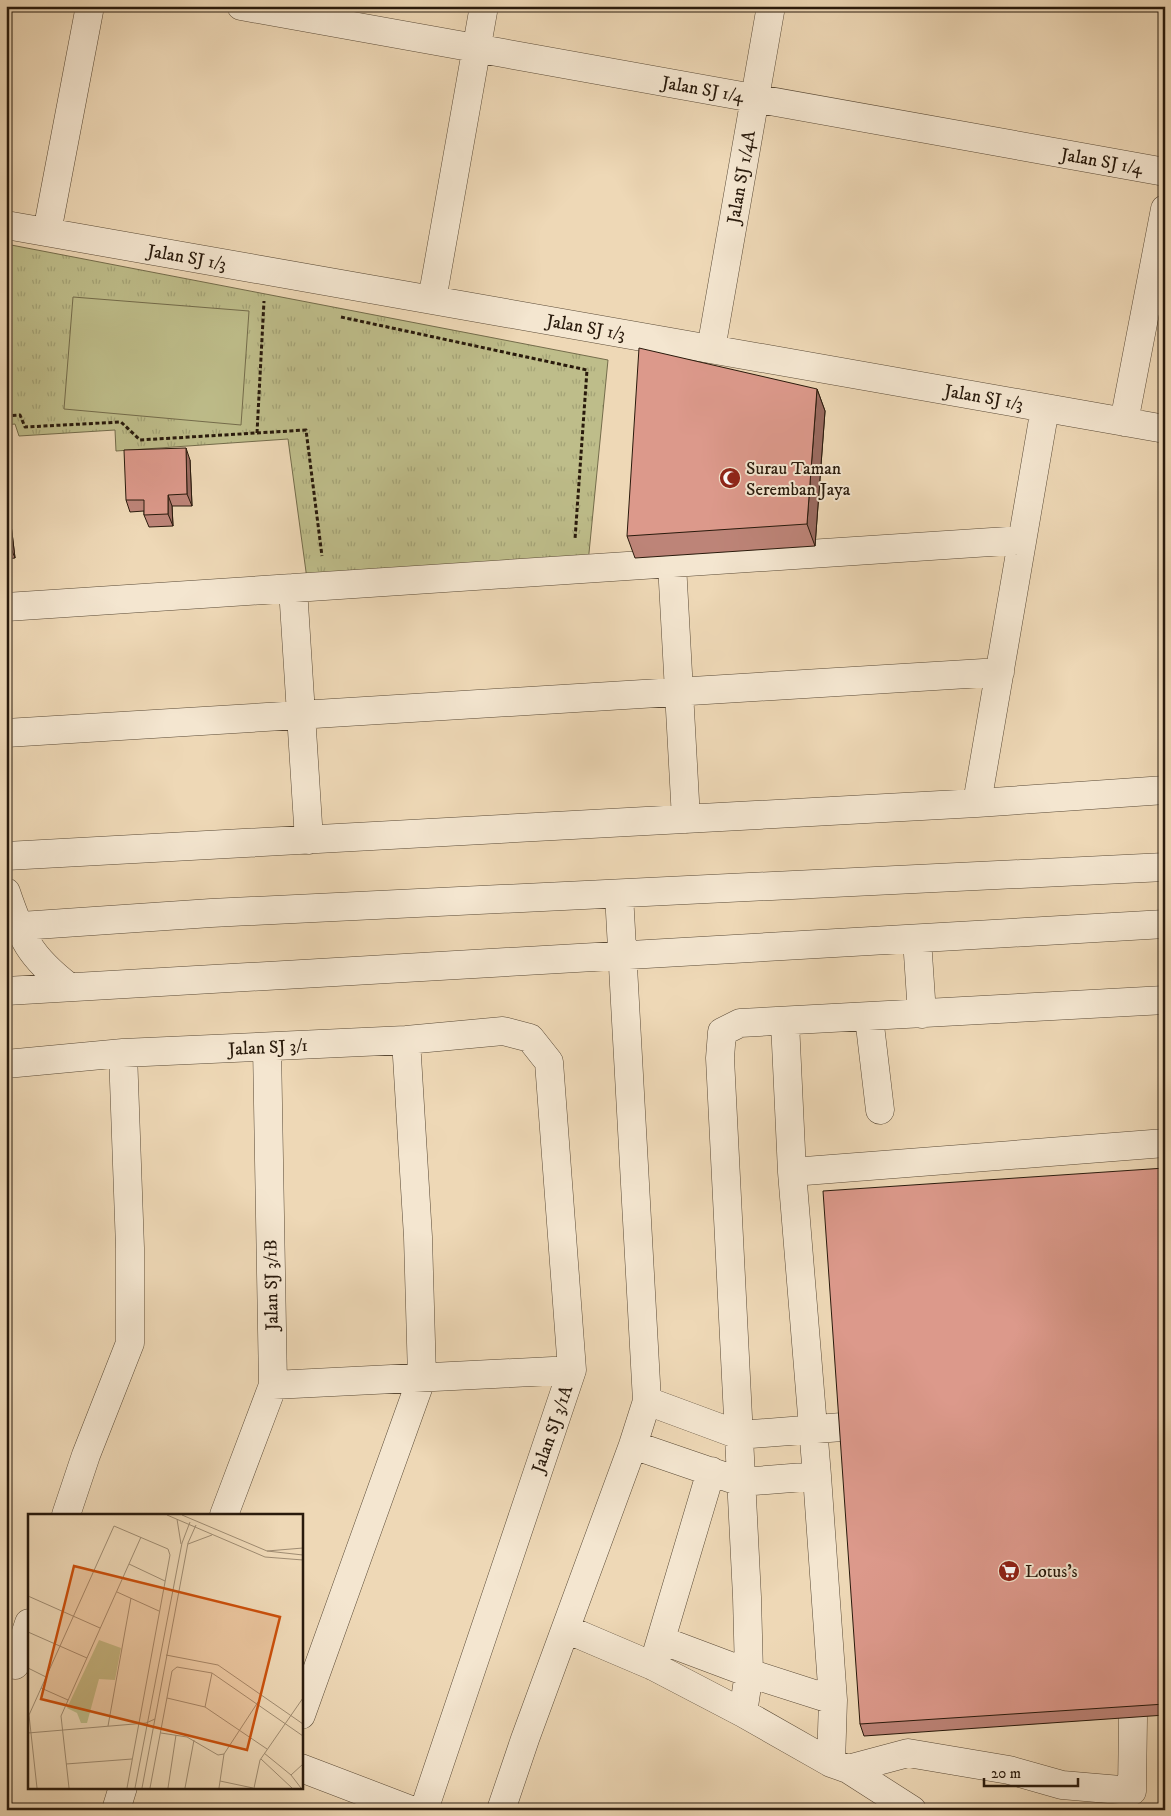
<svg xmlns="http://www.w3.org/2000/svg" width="1171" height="1816" font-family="'IM FELL DW Pica',serif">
<defs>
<pattern id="park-tufts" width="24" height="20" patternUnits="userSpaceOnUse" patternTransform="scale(1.25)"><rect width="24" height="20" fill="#bebd8a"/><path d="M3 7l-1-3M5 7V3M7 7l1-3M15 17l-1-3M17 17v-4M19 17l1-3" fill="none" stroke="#a3a276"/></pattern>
</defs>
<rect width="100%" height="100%" fill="#eed8b6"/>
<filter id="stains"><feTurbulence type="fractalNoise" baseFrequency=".004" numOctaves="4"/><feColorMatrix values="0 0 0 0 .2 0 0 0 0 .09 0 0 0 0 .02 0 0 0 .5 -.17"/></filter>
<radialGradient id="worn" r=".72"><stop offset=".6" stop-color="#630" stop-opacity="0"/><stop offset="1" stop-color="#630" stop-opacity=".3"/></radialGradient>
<path fill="url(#park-tufts)" stroke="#746c4b" d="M6,244L608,360L588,563L307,579L288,439L116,451L115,430L19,436L15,424L6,425Z"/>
<path fill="#bebd8a" stroke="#746c4b" d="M73,297L249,311L241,425L64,409Z"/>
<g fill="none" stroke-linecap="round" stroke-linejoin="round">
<g stroke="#5a4a36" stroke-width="29">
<path id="minor" d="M241,6L1165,172
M6,225L1165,429
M47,232L90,6
M432,300L484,6
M711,349L771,6
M1124,422L1165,209
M672,564L686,819
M293,588L309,840
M6,607L1022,540
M6,733L1000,672
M977,803L1045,408
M6,856L977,803L1165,790
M6,892C22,939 29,956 69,987
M6,927L211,913L1165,867
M917,939L922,1014
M6,991L1165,924
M869,1017L880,1110
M6,1064L123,1053L406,1040L503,1031L530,1038L549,1062L572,1370L424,1810
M792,1172L1165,1143
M273,1385L572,1370
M647,1401L739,1435L842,1427
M633,1445L741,1482L817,1476L792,1172L785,1022
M817,1476L833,1700L831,1763
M66,1515L86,1455L130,1343V1248L123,1053
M224,1515L273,1385L267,1047
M566,1629L653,1666L743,1713L831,1763L848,1769L912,1810
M661,1640L749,1673L833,1700
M15,1665L29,1623
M653,1666L711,1471
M743,1713L749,1673L747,1597L720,1058L722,1032L740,1023L1165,1000
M301,1715L422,1377L418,1237L406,1040
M301,1768L411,1810
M848,1769L908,1753L1009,1770L1062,1785L1132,1791L1133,1718
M116,1810L123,1787
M501,1810L525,1739L633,1445L647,1401L619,894"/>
</g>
<path stroke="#291a0c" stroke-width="3" stroke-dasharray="4 2.5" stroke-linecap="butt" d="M341,317L587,370L575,539
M6,416L20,415L25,427L121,422L140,440L306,430L322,556
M257,433L264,301"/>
<use href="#minor" stroke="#f4e6d0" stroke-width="28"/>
</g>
<path fill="#bd8478" stroke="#291a0c" d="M817,389L825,411L815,546L635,558L627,536Z
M190,460L192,506H172L173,526L149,527L144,515V511L130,512L126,500Z
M6,482L15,558L6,559Z
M1165,1168V1715L864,1736L860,1724Z"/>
<path fill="#9a6b61" stroke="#291a0c" d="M817,389L825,411L815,546L807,524Z
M186,448L190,460L192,506L187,494Z
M6,482L15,558L8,541L6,521Z
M168,495L172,506L173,526L168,514Z"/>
<path fill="#dc998b" stroke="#291a0c" d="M639,348L817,389L807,524L627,536Z
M186,448L187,494L168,495V514L144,515V500H126L124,450Z
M6,521L8,541H6Z
M1165,1168V1704L860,1724L823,1191Z"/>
<defs>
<g id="mosque-disc" transform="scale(1.125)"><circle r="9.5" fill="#8f2418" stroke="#f4e6d0"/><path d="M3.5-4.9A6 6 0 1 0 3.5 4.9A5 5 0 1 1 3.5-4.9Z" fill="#fff"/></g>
<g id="supermarket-disc" transform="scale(1.125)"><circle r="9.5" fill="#8f2418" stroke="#f4e6d0"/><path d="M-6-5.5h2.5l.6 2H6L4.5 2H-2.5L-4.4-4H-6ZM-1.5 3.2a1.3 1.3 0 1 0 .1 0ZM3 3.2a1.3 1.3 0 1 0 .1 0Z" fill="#fff"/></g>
</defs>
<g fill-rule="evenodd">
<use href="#mosque-disc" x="730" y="478"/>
<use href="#supermarket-disc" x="1009" y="1571"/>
</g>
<g text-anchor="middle" stroke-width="4" stroke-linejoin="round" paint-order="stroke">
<g font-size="18" fill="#291a0c" stroke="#f4e6d0">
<text transform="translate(703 89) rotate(10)" y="6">Jalan SJ 1/4</text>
<text transform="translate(1102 161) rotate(10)" y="6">Jalan SJ 1/4</text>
<text transform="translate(741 177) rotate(-80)" y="6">Jalan SJ 1/4A</text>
<text transform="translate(187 257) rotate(10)" y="6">Jalan SJ 1/3</text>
<text transform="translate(586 327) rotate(10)" y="6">Jalan SJ 1/3</text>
<text transform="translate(984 397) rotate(10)" y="6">Jalan SJ 1/3</text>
<text transform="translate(268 1047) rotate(-3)" y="6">Jalan SJ 3/1</text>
<text transform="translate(271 1285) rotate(-91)" y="6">Jalan SJ 3/1B</text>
<text transform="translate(552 1429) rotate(-71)" y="6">Jalan SJ 3/1A</text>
</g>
<g font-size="18" fill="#291a0c" stroke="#f4e6d0" text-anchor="start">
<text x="746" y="474">Surau Taman<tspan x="746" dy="21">Seremban Jaya</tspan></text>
<text x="1025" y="1577">Lotus's</text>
</g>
</g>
<g transform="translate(28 1514)">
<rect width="275" height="275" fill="#eed8b6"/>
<path d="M71,126L93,134L87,166L71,165L59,209H53L49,199L39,194Z" fill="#bebd8a"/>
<path d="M55,165L68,170L61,189L48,185Z" fill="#bebd8a"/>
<path fill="none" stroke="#9f8c72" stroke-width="1" d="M139,1L237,43L275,46M154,1L239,37L275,41M149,5L153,30M160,30L184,21M239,37L275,34M101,50L137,67M89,78L131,97M0,82L72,114M0,118L59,144M138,141L190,151L275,210M0,154L18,163M13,174L40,186M139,184L177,193L239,235M177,193L184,159M80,212L103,84M0,219L118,209L127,205M133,219L159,223L190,241L196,240M236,239L263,261L273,274M233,245L264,274M38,250L104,245M263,261L275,250M192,267L225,274M9,274L1,201L86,12L140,35L142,41L99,274M41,274L33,202L113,23M107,274L154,29L162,8M114,274L160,29L168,11M122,274L144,157L149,153L184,159L275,222M140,274L148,221M157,274L166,226M191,274L196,240L230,188M226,274L232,246L275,184"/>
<path fill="#cb500c" fill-opacity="0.15" stroke="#cb500c" stroke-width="2.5" d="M46,52L252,103L219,236L13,185Z"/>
<rect width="275" height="275" fill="none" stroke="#291a0c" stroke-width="2.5"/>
</g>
<rect width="1171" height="1816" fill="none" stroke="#eed8b6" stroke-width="25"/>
<rect x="8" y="8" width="1156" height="1801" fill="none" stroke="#291a0c" stroke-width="2.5"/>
<rect x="12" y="12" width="1146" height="1791" fill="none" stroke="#291a0c"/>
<path d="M984 1778v8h94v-8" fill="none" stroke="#291a0c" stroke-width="2.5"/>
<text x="991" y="1778" font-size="15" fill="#291a0c" stroke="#f4e6d0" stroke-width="4" paint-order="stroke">20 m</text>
<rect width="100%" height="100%" filter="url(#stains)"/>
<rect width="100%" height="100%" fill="url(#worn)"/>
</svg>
